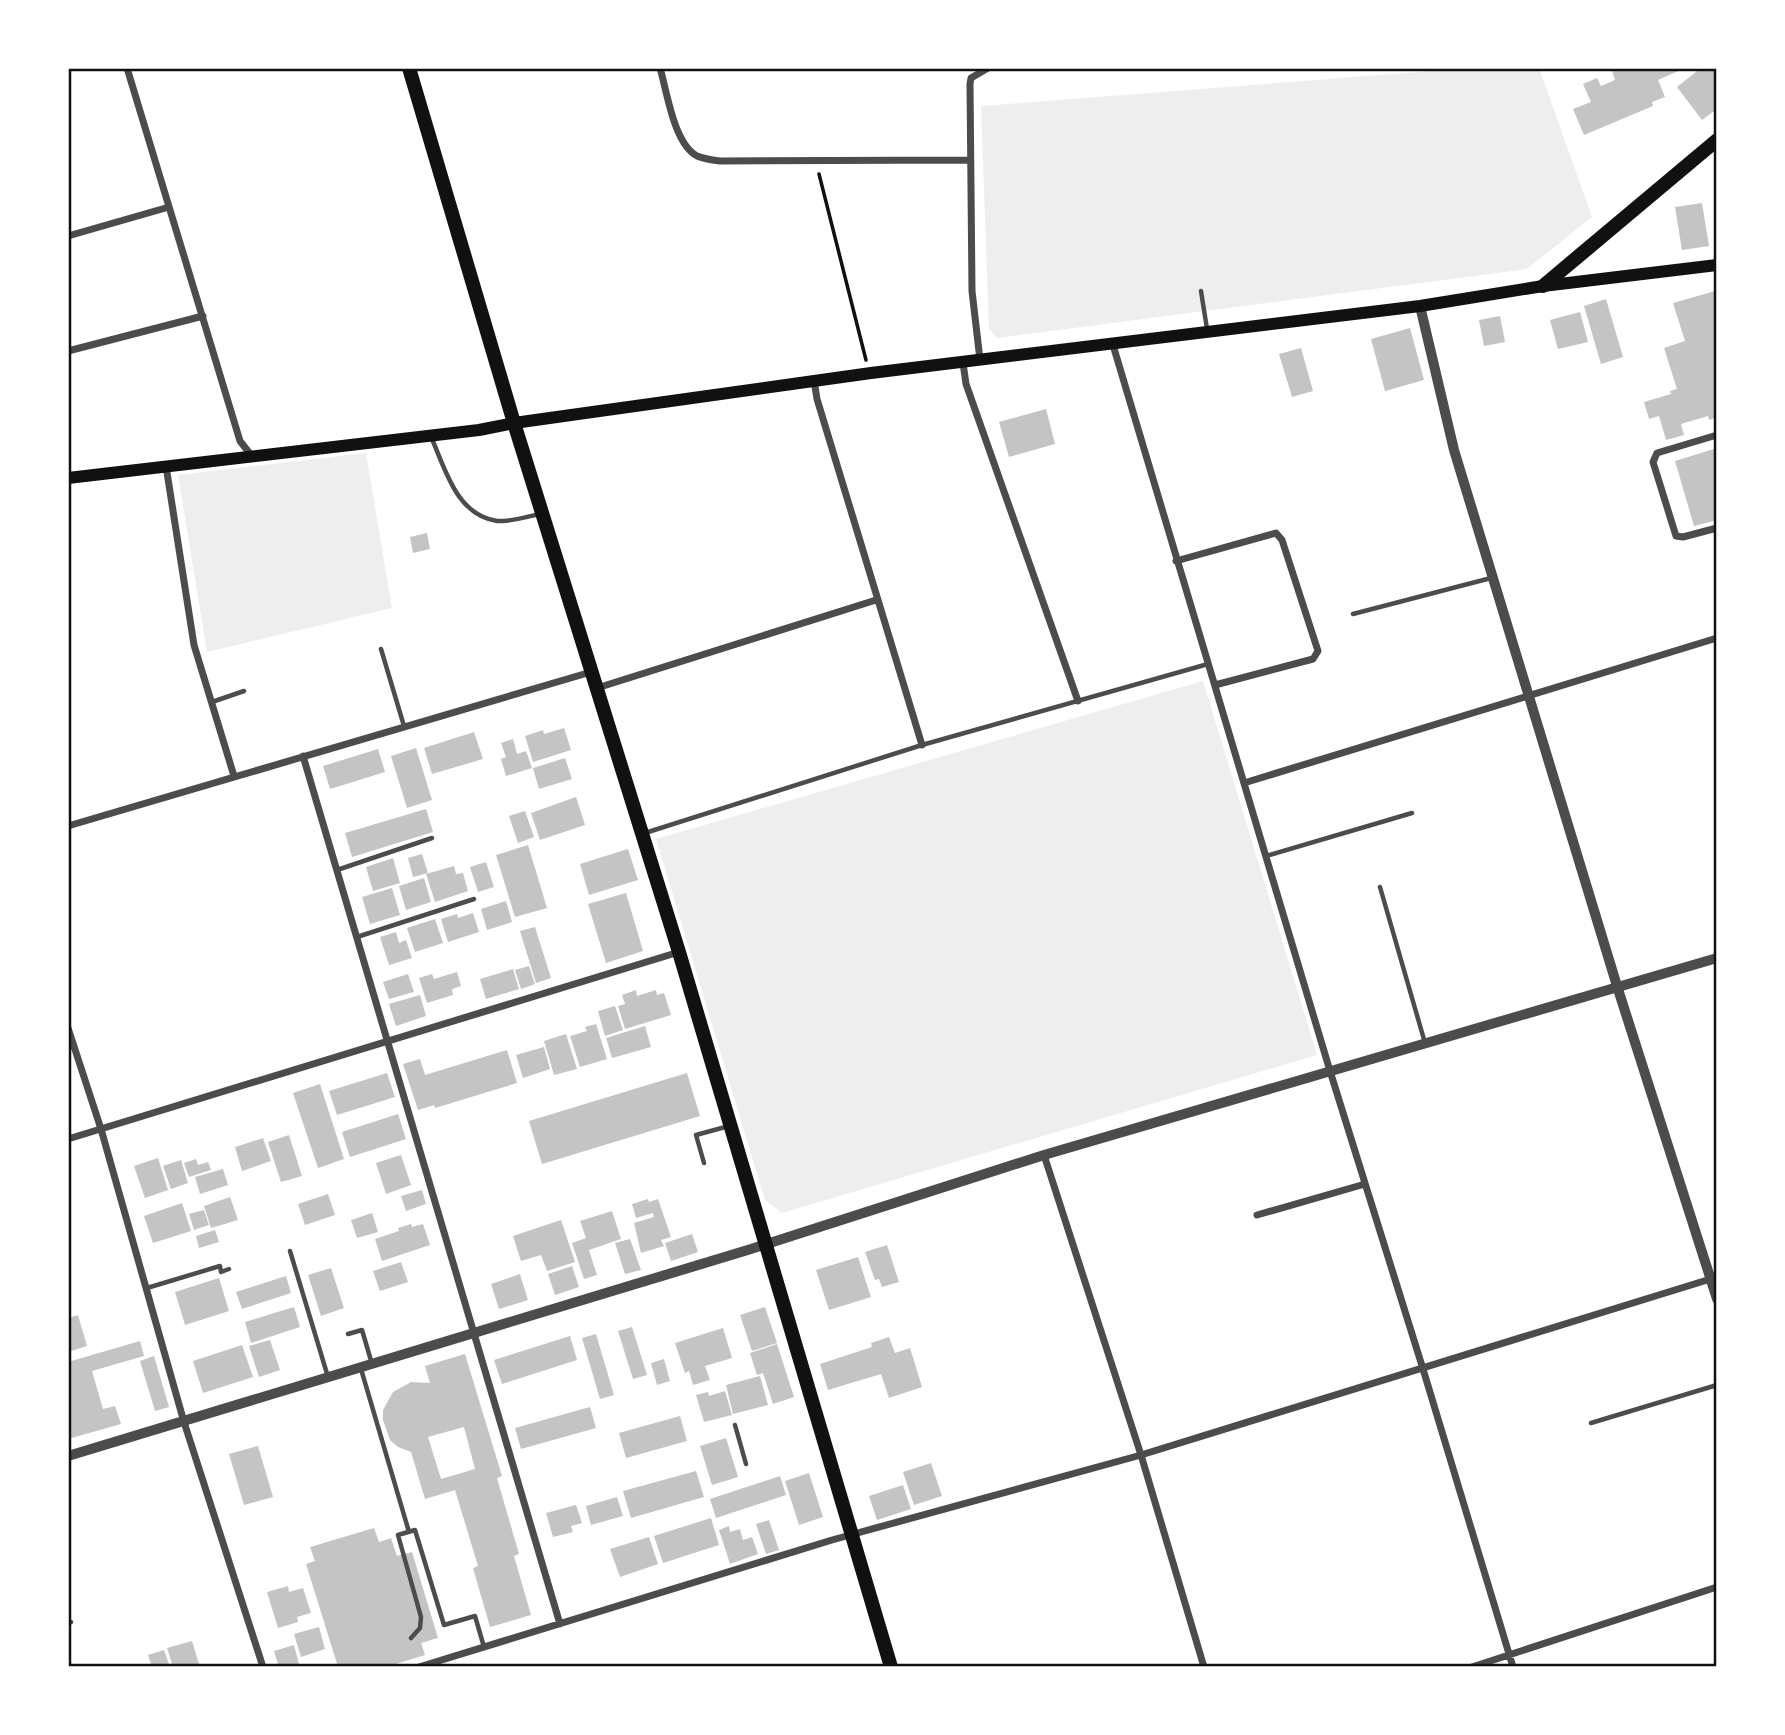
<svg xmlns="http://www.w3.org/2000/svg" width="1785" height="1735" font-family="Helvetica,sans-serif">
<rect width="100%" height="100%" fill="#fff"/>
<path fill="#eee" d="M1471,68H1539L1592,217L1527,269L997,338L989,329L981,106Z
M366,453L392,608L207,652L178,475Z
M1203,681L1317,1055L782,1213L765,1200L656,839Z"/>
<path fill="#c4c4c4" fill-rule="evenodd" d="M1611,68H1685L1658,80L1665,97L1652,102L1653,106L1584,135L1573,109L1591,102L1583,84L1597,78L1601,86L1615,80Z
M1701,68H1717V109L1702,120L1677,87Z
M1702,203L1709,246L1682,250L1675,207Z
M1715,291L1717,298V417L1709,420L1708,416L1681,424L1684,435L1666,440L1659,416L1649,419L1644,402L1671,394L1670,391L1677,389L1664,348L1685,341L1673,303Z
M1606,299L1623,357L1601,364L1584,306Z
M1580,312L1588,342L1558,349L1550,320Z
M1500,316L1505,342L1484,346L1479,320Z
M1410,328L1424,380L1385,391L1371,339Z
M1301,348L1313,391L1292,397L1279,354Z
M1046,409L1055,444L1009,457L999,422Z
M1717,448V520L1694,526L1675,461Z
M427,533L430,549L413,553L410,537Z
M564,728L571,750L533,762L525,736L543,730L544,734Z
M474,732L483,759L432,774L424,748Z
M513,739L517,754L526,751L532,768L506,776L501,759L506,757L501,743Z
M416,748L432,800L407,808L391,756Z
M378,749L385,772L330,789L323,766Z
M565,758L572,779L539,789L533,768Z
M576,797L585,825L540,840L531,813Z
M426,809L433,832L352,857L345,833Z
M525,811L534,837L518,843L509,816Z
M528,845L547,908L515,917L496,855Z
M628,849L638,880L589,895L580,864Z
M422,854L428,873L413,877L408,858Z
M393,858L400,883L373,891L366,867Z
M486,862L494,887L478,892L470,867Z
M454,866L456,874L463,873L468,891L435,902L426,874Z
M424,878L431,902L406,910L399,886Z
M392,888L400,915L370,924L362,897Z
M626,893L643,951L606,963L588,904Z
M506,901L512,922L487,930L481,909Z
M473,913L479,932L448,942L441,919L457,914L458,918Z
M435,919L443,943L415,952L407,928Z
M535,927L551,978L536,983L520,931Z
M396,932L399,943L406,940L412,958L389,965L380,937Z
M529,966L535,984L521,989L515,970Z
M513,969L519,989L486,999L480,979Z
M457,972L461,986L452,989L453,995L427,1003L419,978L432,974L434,979Z
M408,974L414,992L389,999L383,982Z
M636,990L637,996L656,990L657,995L664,993L671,1015L625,1029L618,1006L625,1004L622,995Z
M420,995L426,1016L396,1026L389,1004Z
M615,1006L623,1030L605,1036L598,1011Z
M596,1024L607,1059L580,1067L570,1036L587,1031L585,1027Z
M645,1026L651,1047L612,1058L606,1038Z
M566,1034L577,1069L554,1075L544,1041Z
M544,1047L550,1069L523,1078L516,1055Z
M507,1050L517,1083L435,1108L434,1105L418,1110L403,1064L420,1059L425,1075Z
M387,1073L395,1097L337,1115L329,1091Z
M687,1073L700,1116L542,1164L529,1121Z
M320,1084L344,1159L318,1168L293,1093Z
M398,1114L406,1139L350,1157L342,1132Z
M289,1135L302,1176L281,1182L268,1142Z
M263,1138L271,1161L242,1171L235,1147Z
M401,1155L411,1185L386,1194L376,1163Z
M158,1158L168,1190L145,1198L134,1166Z
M196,1159L198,1165L208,1162L211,1170L189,1177L184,1163Z
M181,1160L188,1183L171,1189L163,1166Z
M223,1169L228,1185L200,1194L195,1177Z
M422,1190L426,1204L406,1211L401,1196Z
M328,1194L335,1215L305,1225L298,1204Z
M230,1197L238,1220L211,1228L204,1206Z
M648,1199L649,1202L658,1199L671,1237L661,1240L664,1246L641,1253L634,1223L654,1217L653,1213L636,1218L632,1204Z
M182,1203L191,1231L153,1243L144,1216Z
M204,1210L209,1225L194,1230L189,1214Z
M612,1211L621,1239L589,1250L597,1275L584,1279L572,1243L586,1238L580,1221Z
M372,1213L378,1232L357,1238L351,1220Z
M561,1220L575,1262L547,1271L541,1255L521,1261L513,1236Z
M411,1224L412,1227L423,1224L430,1245L382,1261L375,1239L399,1231L398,1228Z
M215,1230L219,1242L199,1248L196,1236Z
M692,1234L698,1252L671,1261L665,1243Z
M630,1239L641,1270L625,1274L615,1243Z
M887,1245L899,1282L882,1287L879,1279L875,1280L865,1252Z
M858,1257L871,1297L829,1310L816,1270Z
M401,1262L408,1282L380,1291L373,1271Z
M572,1266L579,1287L555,1295L548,1274Z
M331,1268L344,1308L321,1316L308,1275Z
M520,1274L528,1300L499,1309L491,1284Z
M286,1276L291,1293L242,1309L236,1292Z
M219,1278L229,1311L185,1325L175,1292Z
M294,1307L300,1327L251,1343L245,1322Z
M765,1307L777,1343L752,1351L740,1315Z
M78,1315L87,1346L68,1352V1318Z
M632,1327L647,1375L633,1379L618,1331Z
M723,1328L732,1358L705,1366L710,1380L693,1385L689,1371L685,1373L675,1343Z
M596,1334L614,1395L600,1399L582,1338Z
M570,1336L577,1360L502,1384L494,1360Z
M889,1337L895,1353L910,1348L922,1387L889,1398L881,1374L828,1390L820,1364L872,1347L871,1343Z
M270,1340L280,1370L259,1377L249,1346Z
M140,1341L144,1356L92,1371L103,1409L115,1406L121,1424L68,1439V1362Z
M777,1344L794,1397L773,1404L763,1373L757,1375L750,1353Z
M242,1345L253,1377L203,1393L193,1361Z
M465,1354L502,1476L497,1478L519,1554L514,1556L531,1615L490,1627L473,1568L478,1566L455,1490L425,1499L411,1452L398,1447L390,1440L383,1420V1410L393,1392L411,1382L430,1383L425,1366ZM464,1427L475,1469L441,1479L428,1437Z
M154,1356L169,1407L155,1411L140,1361Z
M664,1359L670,1381L657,1385L651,1363Z
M760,1376L768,1405L733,1414L726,1385Z
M725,1391L732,1415L704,1422L696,1395L708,1392L709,1396Z
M590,1407L596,1428L521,1449L515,1428Z
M680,1416L687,1441L626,1458L619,1433Z
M726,1438L738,1477L712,1485L700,1446Z
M258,1446L273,1497L244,1505L229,1454Z
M931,1463L942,1496L914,1505L903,1472Z
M696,1471L704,1497L631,1518L623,1491Z
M809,1473L823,1517L799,1525L785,1481Z
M780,1476L786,1495L716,1518L710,1499Z
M903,1485L911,1509L877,1520L869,1496Z
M617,1497L623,1516L591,1525L586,1506Z
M576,1505L582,1523L571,1526L573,1532L553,1537L546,1513Z
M711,1518L719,1545L663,1563L654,1536Z
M769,1520L779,1550L766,1554L756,1524Z
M729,1526L730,1532L740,1529L743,1540L752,1537L758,1554L730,1564L719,1530Z
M374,1528L379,1542L391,1538L397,1556L412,1552L438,1638L421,1643L425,1655L386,1667H338L306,1564L315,1561L310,1547Z
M649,1537L658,1564L620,1577L610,1549Z
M288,1586L289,1592L303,1588L311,1613L297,1617L298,1622L278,1628L267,1592Z
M319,1627L325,1649L301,1657L294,1634Z
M192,1641L199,1664L173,1667L167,1648Z
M294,1645L299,1664L279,1667L274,1651Z
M164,1650L170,1667H152L148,1655Z"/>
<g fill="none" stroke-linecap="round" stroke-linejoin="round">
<path stroke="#111" stroke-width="3.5" d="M819,174L866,360"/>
<path stroke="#4c4c4c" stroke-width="4.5" d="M1201,291L1207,329
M432,439C446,471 457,515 497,521C511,522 528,516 541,514
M1353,614L1491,578
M381,649L404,726
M212,702L244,691
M645,833L922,745L1208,664
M1266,856L1412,813
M337,870L432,838
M1380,887L1425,1043
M357,937L474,899
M704,1163L696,1135L729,1126
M290,1251L328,1377
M147,1288L220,1266L221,1272L229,1269
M348,1334L362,1330L372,1364
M361,1369L409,1532
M1591,1423L1717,1385
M735,1425L746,1464
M68,1623L71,1622
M411,1638L420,1628L421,1617L398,1535L415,1530L444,1625L475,1616L484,1647"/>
<path stroke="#4c4c4c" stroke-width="7" d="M127,68L240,441L251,455
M660,68C667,92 674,144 697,156C704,159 712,160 720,161L969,160
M68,236L169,207
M1113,345L1330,1071L1423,1369L1513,1667
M68,351L203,316
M980,360L972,291L970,84L971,78L988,68
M963,363L966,384L1078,701
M814,380L817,399L922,745
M1717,435L1657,453L1653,462L1676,536L1683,537L1717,528
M166,466L194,645L234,776
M1176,561L1276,533L1282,540L1318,651L1313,659L1215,685
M597,688L876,600
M303,756L560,1624
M1244,783L1717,638
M68,826L591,672
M68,1028L101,1129L184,1422L263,1667
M68,1139L679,952
M1044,1155L1141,1455L1204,1667
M1257,1215L1365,1184
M419,1667L832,1540L1141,1455L1717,1277
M1472,1667L1717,1587"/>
<path stroke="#4c4c4c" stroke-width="10" d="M1420,306L1454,450L1617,986L1717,1299
M68,1456L751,1249L1044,1155L1717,958"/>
<path stroke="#111" stroke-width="12" d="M68,478L479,430L514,423L871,373L1420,306L1543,286L1717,265"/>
<path stroke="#111" stroke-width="14" d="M409,68L514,423L679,952L891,1667
M1543,286L1717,140"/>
</g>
<rect width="1785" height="1735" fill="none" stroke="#ffffff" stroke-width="140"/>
<rect x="70" y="70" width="1645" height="1595" fill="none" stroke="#111" stroke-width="2.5"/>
</svg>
